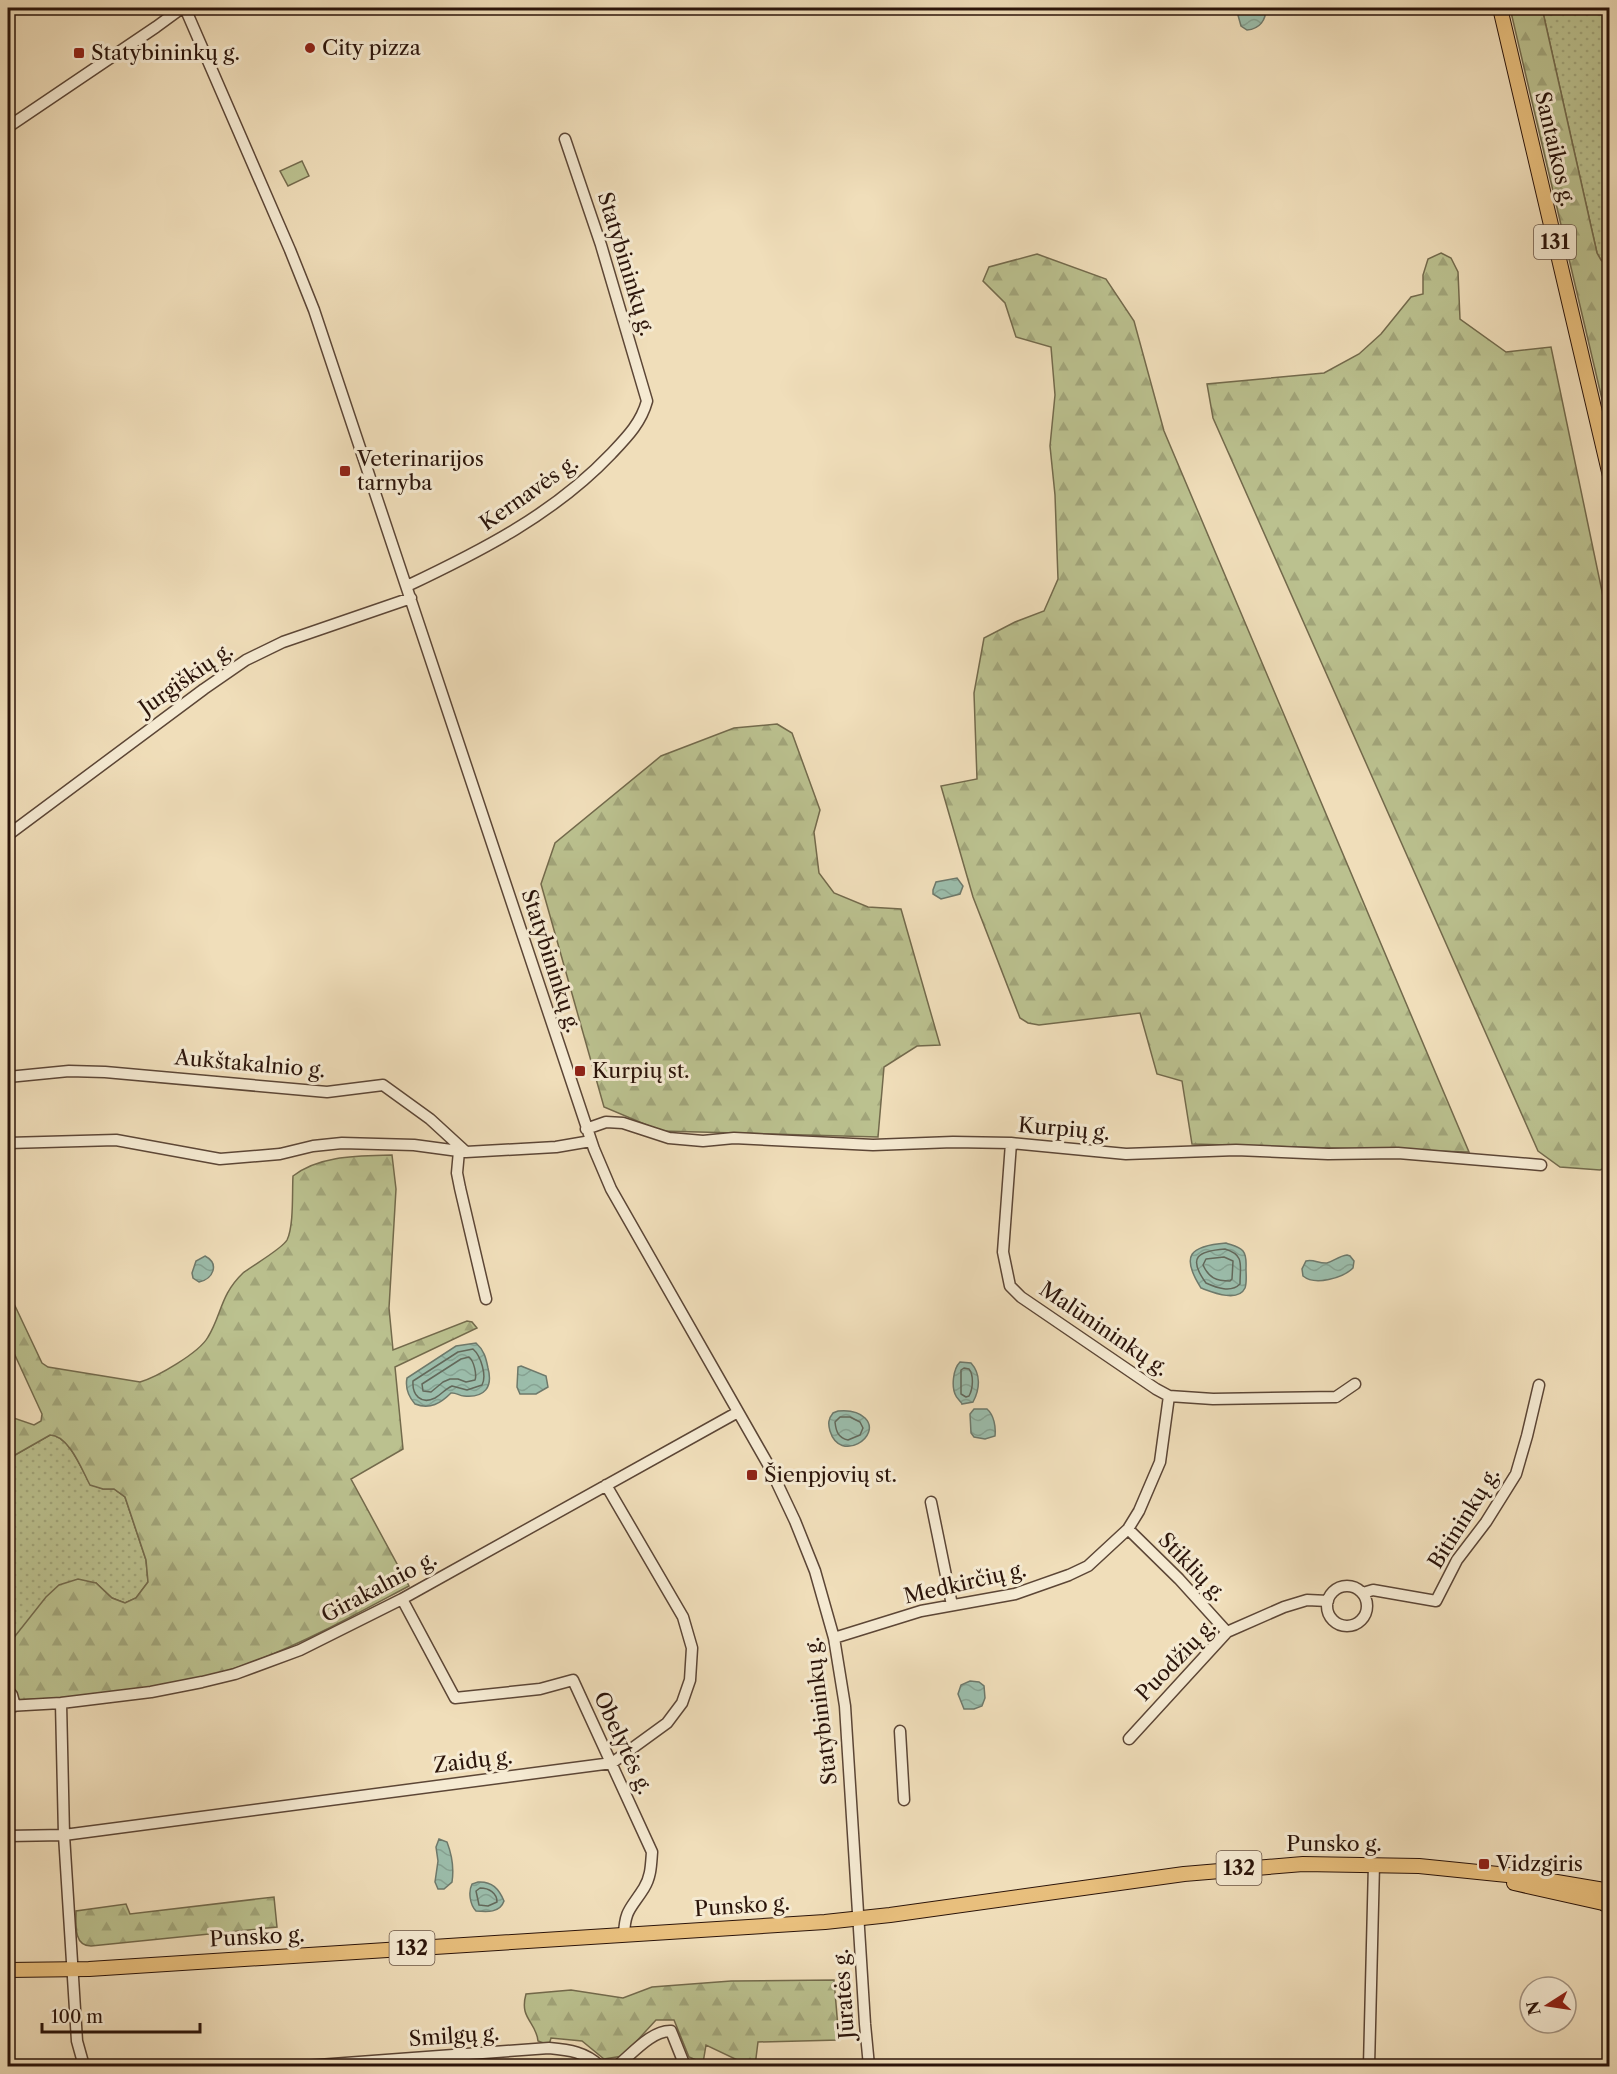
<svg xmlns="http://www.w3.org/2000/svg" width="1617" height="2074" font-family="'Libre Caslon Text',serif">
<defs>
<pattern id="grass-dots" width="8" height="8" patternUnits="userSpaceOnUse" patternTransform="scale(1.5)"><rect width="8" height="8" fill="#bbc18f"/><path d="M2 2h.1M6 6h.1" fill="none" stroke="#a1a57a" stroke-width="1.8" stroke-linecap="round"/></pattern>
<pattern id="forest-firs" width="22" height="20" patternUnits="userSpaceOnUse" patternTransform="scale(1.5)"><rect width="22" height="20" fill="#bbc18f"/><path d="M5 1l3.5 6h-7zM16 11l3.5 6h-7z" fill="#a1a57a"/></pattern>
<pattern id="water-waves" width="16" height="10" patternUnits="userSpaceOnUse" patternTransform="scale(1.5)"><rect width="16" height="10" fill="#9bbdab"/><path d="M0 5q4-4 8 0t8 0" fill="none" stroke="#86a292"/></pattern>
</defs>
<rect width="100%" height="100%" fill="#f0deba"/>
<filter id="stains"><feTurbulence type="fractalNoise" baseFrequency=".00333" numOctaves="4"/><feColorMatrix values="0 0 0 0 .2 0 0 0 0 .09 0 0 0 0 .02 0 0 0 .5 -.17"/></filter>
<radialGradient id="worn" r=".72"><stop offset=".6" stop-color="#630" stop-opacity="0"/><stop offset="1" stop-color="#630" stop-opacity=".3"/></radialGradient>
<path fill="url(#grass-dots)" stroke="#736a4c" stroke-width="1.5" d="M1542,8H1609V268L1601,260L1597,253Z
M50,1435C69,1435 82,1470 90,1484L103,1489H114L125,1497L146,1560L148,1582L136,1598L125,1603L112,1598L96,1583L8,1645V1459Z"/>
<path fill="url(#forest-firs)" stroke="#736a4c" stroke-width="1.5" d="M1510,8H1542L1597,253L1601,260L1609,268V429Z
M1441,253L1451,258L1458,272L1460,319L1506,352L1551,347L1609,625L1610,1166L1600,1170L1560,1167L1538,1151L1213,418L1207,384L1324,373L1359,354L1381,334L1411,297L1423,294V275L1428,259Z
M1037,254L1106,279L1134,321L1164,431L1469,1152L1192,1144L1182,1081L1157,1074L1140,1013L1039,1025L1028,1023L1020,1018L973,897L941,786L977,779L974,693L984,638L1015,622L1044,611L1058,579L1055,495L1050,446L1055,395L1051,347L1016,337L1005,303L983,281L989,267Z
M777,724L792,733L820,810L814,832L819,873L834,893L868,907L901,909L940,1045L917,1046L884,1067L878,1137L661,1131L604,1107L541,884L555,843L661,756L734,728Z
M392,1155L396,1189L389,1308L393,1350L467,1321L472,1322L477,1328L395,1367L403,1449L351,1479L409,1586C360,1612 310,1640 258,1660C181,1690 90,1698 8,1700V1645L46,1597L59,1585L78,1579L96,1583L112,1598L125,1603L136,1598L148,1582L146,1560L125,1497L114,1489H103L90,1485C82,1470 69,1435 50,1435L8,1459V1416L34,1425L41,1421L42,1414L8,1340V1291L42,1363L48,1367L140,1382C157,1377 199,1353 208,1337C222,1314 220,1295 243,1273C253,1265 282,1249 287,1240C294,1226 292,1192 293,1176C320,1155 359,1156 392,1155Z
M274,1897L277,1927L91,1946C73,1946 76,1923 76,1911L126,1904L130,1914Z
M834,1980L839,2040L758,2042L755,2066H750L706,2045L703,2063L689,2057L674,2020H656L623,2056L604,2059L582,2041L551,2038L549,2045L538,2041C536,2021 519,2019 526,1994L571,1990L623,1998L652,1987L731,1981Z"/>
<path fill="#bbc18f" stroke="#736a4c" stroke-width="1.5" d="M302,161L309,176L288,186L280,171Z"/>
<path fill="url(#water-waves)" stroke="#6e796b" stroke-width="1.5" d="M1236,8H1266C1266,20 1260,29 1247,30L1241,26Z
M957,878L963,886L960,894L941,899L933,894V890L936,882Z
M1226,1243C1231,1245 1239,1246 1243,1251C1247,1256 1246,1263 1246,1269C1246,1275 1247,1282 1245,1288C1238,1303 1212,1292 1201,1288C1180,1255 1190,1246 1226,1243Z
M1347,1255L1350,1256L1354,1261L1353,1268C1343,1278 1315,1286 1303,1276L1302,1269L1306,1261C1314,1259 1319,1264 1327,1263C1334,1261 1339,1256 1347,1255Z
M205,1256C220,1264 213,1279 199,1282L193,1278L192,1273L196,1261Z
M476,1343C484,1350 486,1358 488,1368C493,1387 485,1398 464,1396C459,1396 456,1392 451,1393C441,1403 430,1410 415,1404C409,1397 405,1388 407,1378L456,1346Z
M960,1362L971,1363C981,1374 980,1389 973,1402L962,1404C962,1403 956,1397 956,1396C951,1387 953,1369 960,1362Z
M521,1366L546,1376L548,1387L536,1394H520L517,1387L518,1367Z
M974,1409H987C994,1415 996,1427 995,1436L985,1439L974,1437L971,1433L970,1414Z
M838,1411C848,1410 858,1411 865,1418C883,1436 840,1464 830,1431C828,1424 828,1419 833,1413Z
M970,1681L979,1682L984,1686L985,1698L982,1706L974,1709H964L958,1694L961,1685Z
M439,1839L447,1842C452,1855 454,1869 452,1882L444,1889H438L435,1882L438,1861L436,1847Z
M478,1882C492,1881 499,1889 504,1901C500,1913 487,1912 476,1911C470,1905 468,1892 472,1884Z"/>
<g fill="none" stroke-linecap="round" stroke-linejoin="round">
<path stroke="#63685a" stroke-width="1.5" d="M1225,1249C1245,1255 1240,1265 1240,1284C1231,1293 1217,1288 1206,1283C1187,1257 1198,1251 1225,1249Z
M1224,1257L1233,1261L1232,1279L1230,1281C1216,1281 1209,1278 1203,1265L1206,1259Z
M473,1349C481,1356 487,1376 482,1385L467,1390L452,1386C445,1389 442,1394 435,1398C421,1405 412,1395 413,1381L458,1352Z
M469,1357C474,1361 477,1375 475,1380L466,1382L458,1379H450L443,1382L431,1392L423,1391L422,1384L461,1359Z
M964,1368L969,1369C974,1375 973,1389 969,1396L966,1397L961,1394V1370Z
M840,1417H850L860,1422L863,1428L860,1435L848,1440C838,1438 836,1431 835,1422Z
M480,1888C489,1888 497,1893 497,1902L488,1906L479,1905L476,1891Z"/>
<g stroke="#5c4636" stroke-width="13">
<path id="minor" d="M185,8L290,250L314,310L594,1149L611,1189L769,1466L795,1521L815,1571L834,1638L845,1706L865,2024L869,2066
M8,127L156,27L182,8
M407,586C481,551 554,514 611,454C627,437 641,423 647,401L601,245L565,139
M8,835L204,689L246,660L283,642L411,598
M8,1077L69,1071L105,1072L327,1092L383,1085L430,1119L466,1152
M586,1129L606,1122L623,1123L669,1138L703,1141L734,1138L873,1145L953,1142L1011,1143L1126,1154L1236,1150L1328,1154L1398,1153L1541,1165
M8,1143L116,1140L220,1159L280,1154L313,1146L342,1143L414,1145L466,1152L556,1147L591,1141
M1011,1143L1003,1252L1010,1286L1021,1297L1156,1389L1169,1396L1213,1399L1336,1397L1355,1384
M459,1151L457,1173L460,1188L486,1299
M931,1502L952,1605
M1128,1529L1179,1579L1227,1632
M1327 1606a20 20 0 1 1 40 0a20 20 0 1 1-40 0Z
M1363,1593L1373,1590L1436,1601L1457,1560L1486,1522L1516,1474L1527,1436L1539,1385
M402,1599L455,1698L540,1689L573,1680L652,1852C651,1865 651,1877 644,1888C631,1909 625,1909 624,1935
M834,1638L921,1611L1015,1594L1069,1575L1088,1566L1128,1529L1139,1511L1160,1462L1169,1396
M8,1690L12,1695L15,1706
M61,1703L64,1835L77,2041L84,2066
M8,1706L61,1703L151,1692L202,1682L235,1674L300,1650L402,1599L738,1412
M900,1731L904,1800
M1129,1739L1227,1632L1284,1607L1307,1600L1328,1601
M8,1836L64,1835L612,1763L667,1723L682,1703L690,1680L692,1648L683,1617L606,1485
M305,2066L549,2048C570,2050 585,2052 600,2066
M617,2066C632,2054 652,2030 671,2031L685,2066
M1369,2066L1374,1864"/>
</g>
<g stroke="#2b140a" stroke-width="16">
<path id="major" d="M1500,8L1610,476
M1514,1883L1603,1903L1610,1907
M8,1970L89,1969L825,1922L890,1915L1184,1874L1303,1864L1419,1866L1527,1877L1610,1891"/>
</g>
<use href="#minor" stroke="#f5ead2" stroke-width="10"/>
<use href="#major" stroke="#e8bf7d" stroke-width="14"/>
</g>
<g fill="#8f2418" stroke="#f5ead2" stroke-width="2">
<circle cx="310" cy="48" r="6"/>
<rect x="73" y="47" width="12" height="12" rx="3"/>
<rect x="339" y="465" width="12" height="12" rx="3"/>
<rect x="574" y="1065" width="12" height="12" rx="3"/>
<rect x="746" y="1469" width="12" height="12" rx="3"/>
<rect x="1478" y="1858" width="12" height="12" rx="3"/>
</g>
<g text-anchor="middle" stroke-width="6" stroke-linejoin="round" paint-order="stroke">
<g fill="#f5ead2" stroke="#685446" stroke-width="1.5">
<rect x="1534" y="225" width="42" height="34" rx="4.5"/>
<rect x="1216.5" y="1851" width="45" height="34" rx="4.5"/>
<rect x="389.5" y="1931" width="45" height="34" rx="4.5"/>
</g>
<g font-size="20" font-weight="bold" fill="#2b140a">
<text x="1555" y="249">131</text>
<text x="1239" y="1875">132</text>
<text x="412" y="1955">132</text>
</g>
<g font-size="21" fill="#2b140a" stroke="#f5ead2" text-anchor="start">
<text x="322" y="55">City pizza</text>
<text x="91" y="60">Statybininkų g.</text>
<text x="357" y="466">Veterinarijos<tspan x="357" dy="24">tarnyba</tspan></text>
<text x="592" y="1078">Kurpių st.</text>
<text x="764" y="1482">Šienpjovių st.</text>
<text x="1496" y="1871">Vidzgiris</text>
</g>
<g font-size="21" fill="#2b140a" stroke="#f5ead2">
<text transform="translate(1555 149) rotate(77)" y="7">Santaikos g.</text>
<text transform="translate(626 264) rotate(73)" y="7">Statybininkų g.</text>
<text transform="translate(529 493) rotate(-35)" y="7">Kernavės g.</text>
<text transform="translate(186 679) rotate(-35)" y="7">Jurgiškių g.</text>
<text transform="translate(551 961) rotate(72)" y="7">Statybininkų g.</text>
<text transform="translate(250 1064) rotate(5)" y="7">Aukštakalnio g.</text>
<text transform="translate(1064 1129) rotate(5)" y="7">Kurpių g.</text>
<text transform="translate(1104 1329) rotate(34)" y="7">Malūnininkų g.</text>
<text transform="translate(1464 1518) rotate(-58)" y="7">Bitininkų g.</text>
<text transform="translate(1192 1567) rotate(46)" y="7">Stiklių g.</text>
<text transform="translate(965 1583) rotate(-13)" y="7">Medkirčių g.</text>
<text transform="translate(379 1587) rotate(-28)" y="7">Girakalnio g.</text>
<text transform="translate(1176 1660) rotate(-46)" y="7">Puodžių g.</text>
<text transform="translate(821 1711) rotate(-97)" y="7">Statybininkų g.</text>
<text transform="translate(623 1743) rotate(65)" y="7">Obelytės g.</text>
<text transform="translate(473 1761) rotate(-7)" y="7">Zaidų g.</text>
<text x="1334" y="1851">Punsko g.</text>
<text transform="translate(742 1906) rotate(-4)" y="7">Punsko g.</text>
<text transform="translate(257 1937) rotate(-3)" y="7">Punsko g.</text>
<text transform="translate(844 1994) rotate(-94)" y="7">Jūratės g.</text>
<text transform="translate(454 2036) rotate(-4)" y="7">Smilgų g.</text>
</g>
</g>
<rect width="1617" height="2074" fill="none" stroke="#f0deba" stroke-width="30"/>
<rect x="9" y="9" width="1599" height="2056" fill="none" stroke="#2b140a" stroke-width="3"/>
<rect x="15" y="15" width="1587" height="2044" fill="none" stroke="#2b140a" stroke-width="1.5"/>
<g transform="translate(1548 2005) rotate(258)"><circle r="28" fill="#f5ead2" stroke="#a49482" stroke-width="1.5"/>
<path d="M0-4.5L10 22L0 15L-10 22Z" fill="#8f2418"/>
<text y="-9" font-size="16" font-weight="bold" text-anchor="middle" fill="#2b140a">N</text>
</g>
<path d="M42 2023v9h158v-9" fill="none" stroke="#2b140a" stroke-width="3"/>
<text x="51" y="2023" font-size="18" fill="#2b140a" stroke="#f5ead2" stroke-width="4.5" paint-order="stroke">100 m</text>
<rect width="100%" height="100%" filter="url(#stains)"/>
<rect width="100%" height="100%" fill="url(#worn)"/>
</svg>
